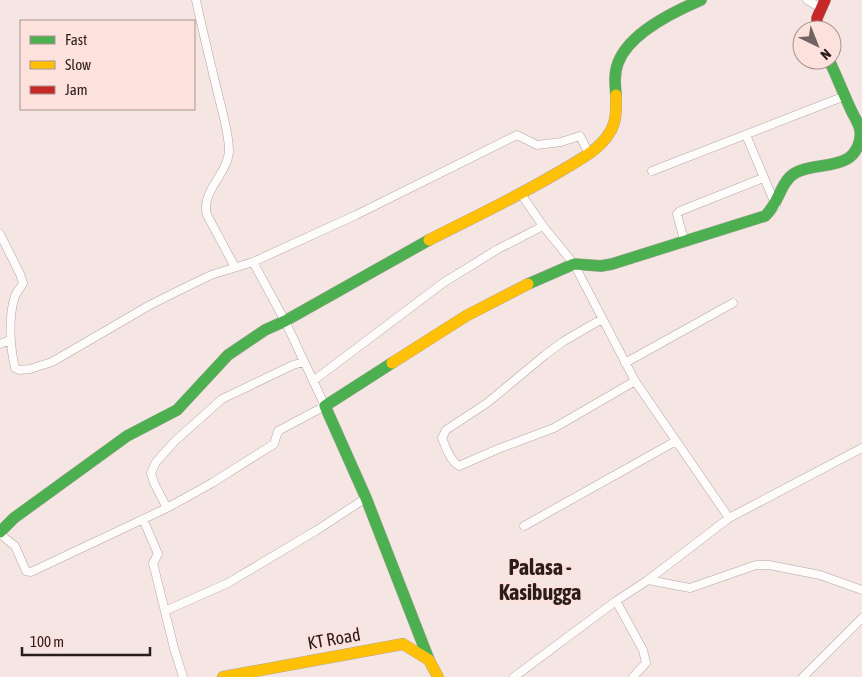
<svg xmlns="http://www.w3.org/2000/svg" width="862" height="677" font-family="'Asap Condensed',sans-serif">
<rect width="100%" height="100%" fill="#f5e6e4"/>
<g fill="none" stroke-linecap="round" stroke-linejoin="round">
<g stroke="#b3a6a4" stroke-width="9">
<path id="street" d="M196,0C203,33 211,65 219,98C223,115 229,134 229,151C228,174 200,192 207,215L235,267
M807,0L821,8
M746,135L776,206
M652,171L845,96
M521,194L543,226L574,264L635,381L729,518
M0,234L20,274L23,283C21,288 17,291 15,296C8,317 10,347 15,368L19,370L30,369L52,362L150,305L178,291L211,275L253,262L356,215L517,135L537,145L561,142L580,136L589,154
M684,240L677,214L680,211L763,178
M602,319L564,341L545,355L487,403L446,430L442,438C446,448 450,460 459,466L498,449L554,428L635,381
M0,344L10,340
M625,363L733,303
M313,381L443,283L498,249L543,226
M167,508L154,483L151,473L156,462L175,441L222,399L293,365L304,362
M143,519L158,554L153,563L174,648L183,677
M524,526L676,441
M0,534L15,546L26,571L31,572L167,508L212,483L274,444L278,431L325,406L285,321L253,262
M648,580L690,588L756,565H769L820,575L862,590
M616,601L643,650L646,663L633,677
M165,611L228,583L317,530L366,498
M514,677L616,601L648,580L729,518L862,448
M803,677L862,618"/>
</g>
<g stroke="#b3a6a4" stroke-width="12">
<path id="fast" d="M616,95C615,84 614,73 618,63C629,33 673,12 701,0
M528,284L574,264L601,266L612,264L765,216C779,204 780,182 795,173C811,164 831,168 847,159C856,154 862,141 860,130C859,124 855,118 852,112C844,95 837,77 829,60
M392,363L325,406L366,498L429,660
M0,532L14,518L127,436L177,410L228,355L265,330L285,321L429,240"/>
</g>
<g stroke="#b3a6a4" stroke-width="12">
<path id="slow" d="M429,240C472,218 517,197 559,172C577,161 599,151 610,132C617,121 616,107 616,95
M392,363L466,316L528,284
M223,677L403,644L429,660L438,677"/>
</g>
<g stroke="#b3a6a4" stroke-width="12">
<path id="jam" d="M817,30V18L825,0"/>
</g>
<use href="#street" stroke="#fefbfb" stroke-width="8"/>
<use href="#fast" stroke="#4caf50" stroke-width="11"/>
<use href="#slow" stroke="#ffc107" stroke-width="11"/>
<use href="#jam" stroke="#c62828" stroke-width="11"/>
</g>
<g text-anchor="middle" stroke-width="5" stroke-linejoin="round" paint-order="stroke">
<g font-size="18" fill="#2a1d1b" stroke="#fde1dc">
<text transform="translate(334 639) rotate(-10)" y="6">KT Road</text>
</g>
<g font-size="22" font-weight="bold" fill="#2a1d1b" stroke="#fde1dc">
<text x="540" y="575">Palasa -<tspan x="540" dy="25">Kasibugga</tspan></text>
</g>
</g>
<rect x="20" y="20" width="175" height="90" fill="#fde1dc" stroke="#a9938f"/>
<rect x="30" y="36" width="25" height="8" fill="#4caf50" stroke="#a9938f"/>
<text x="65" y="45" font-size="15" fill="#2a1d1b">Fast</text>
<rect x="30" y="61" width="25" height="8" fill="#ffc107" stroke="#a9938f"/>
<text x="65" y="70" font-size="15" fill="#2a1d1b">Slow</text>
<rect x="30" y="86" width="25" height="8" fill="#c62828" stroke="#a9938f"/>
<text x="65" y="95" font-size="15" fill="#2a1d1b">Jam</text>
<g transform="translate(817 45) rotate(137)"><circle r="24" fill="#fde1dc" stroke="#a9938f"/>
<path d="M0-4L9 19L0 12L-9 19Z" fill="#716361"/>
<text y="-8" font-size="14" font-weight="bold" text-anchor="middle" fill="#2a1d1b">N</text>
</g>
<path d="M22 647v8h128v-8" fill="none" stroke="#2a1d1b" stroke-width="2.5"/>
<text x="30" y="647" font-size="15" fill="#2a1d1b" stroke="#fde1dc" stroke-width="4" paint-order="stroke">100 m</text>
</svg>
